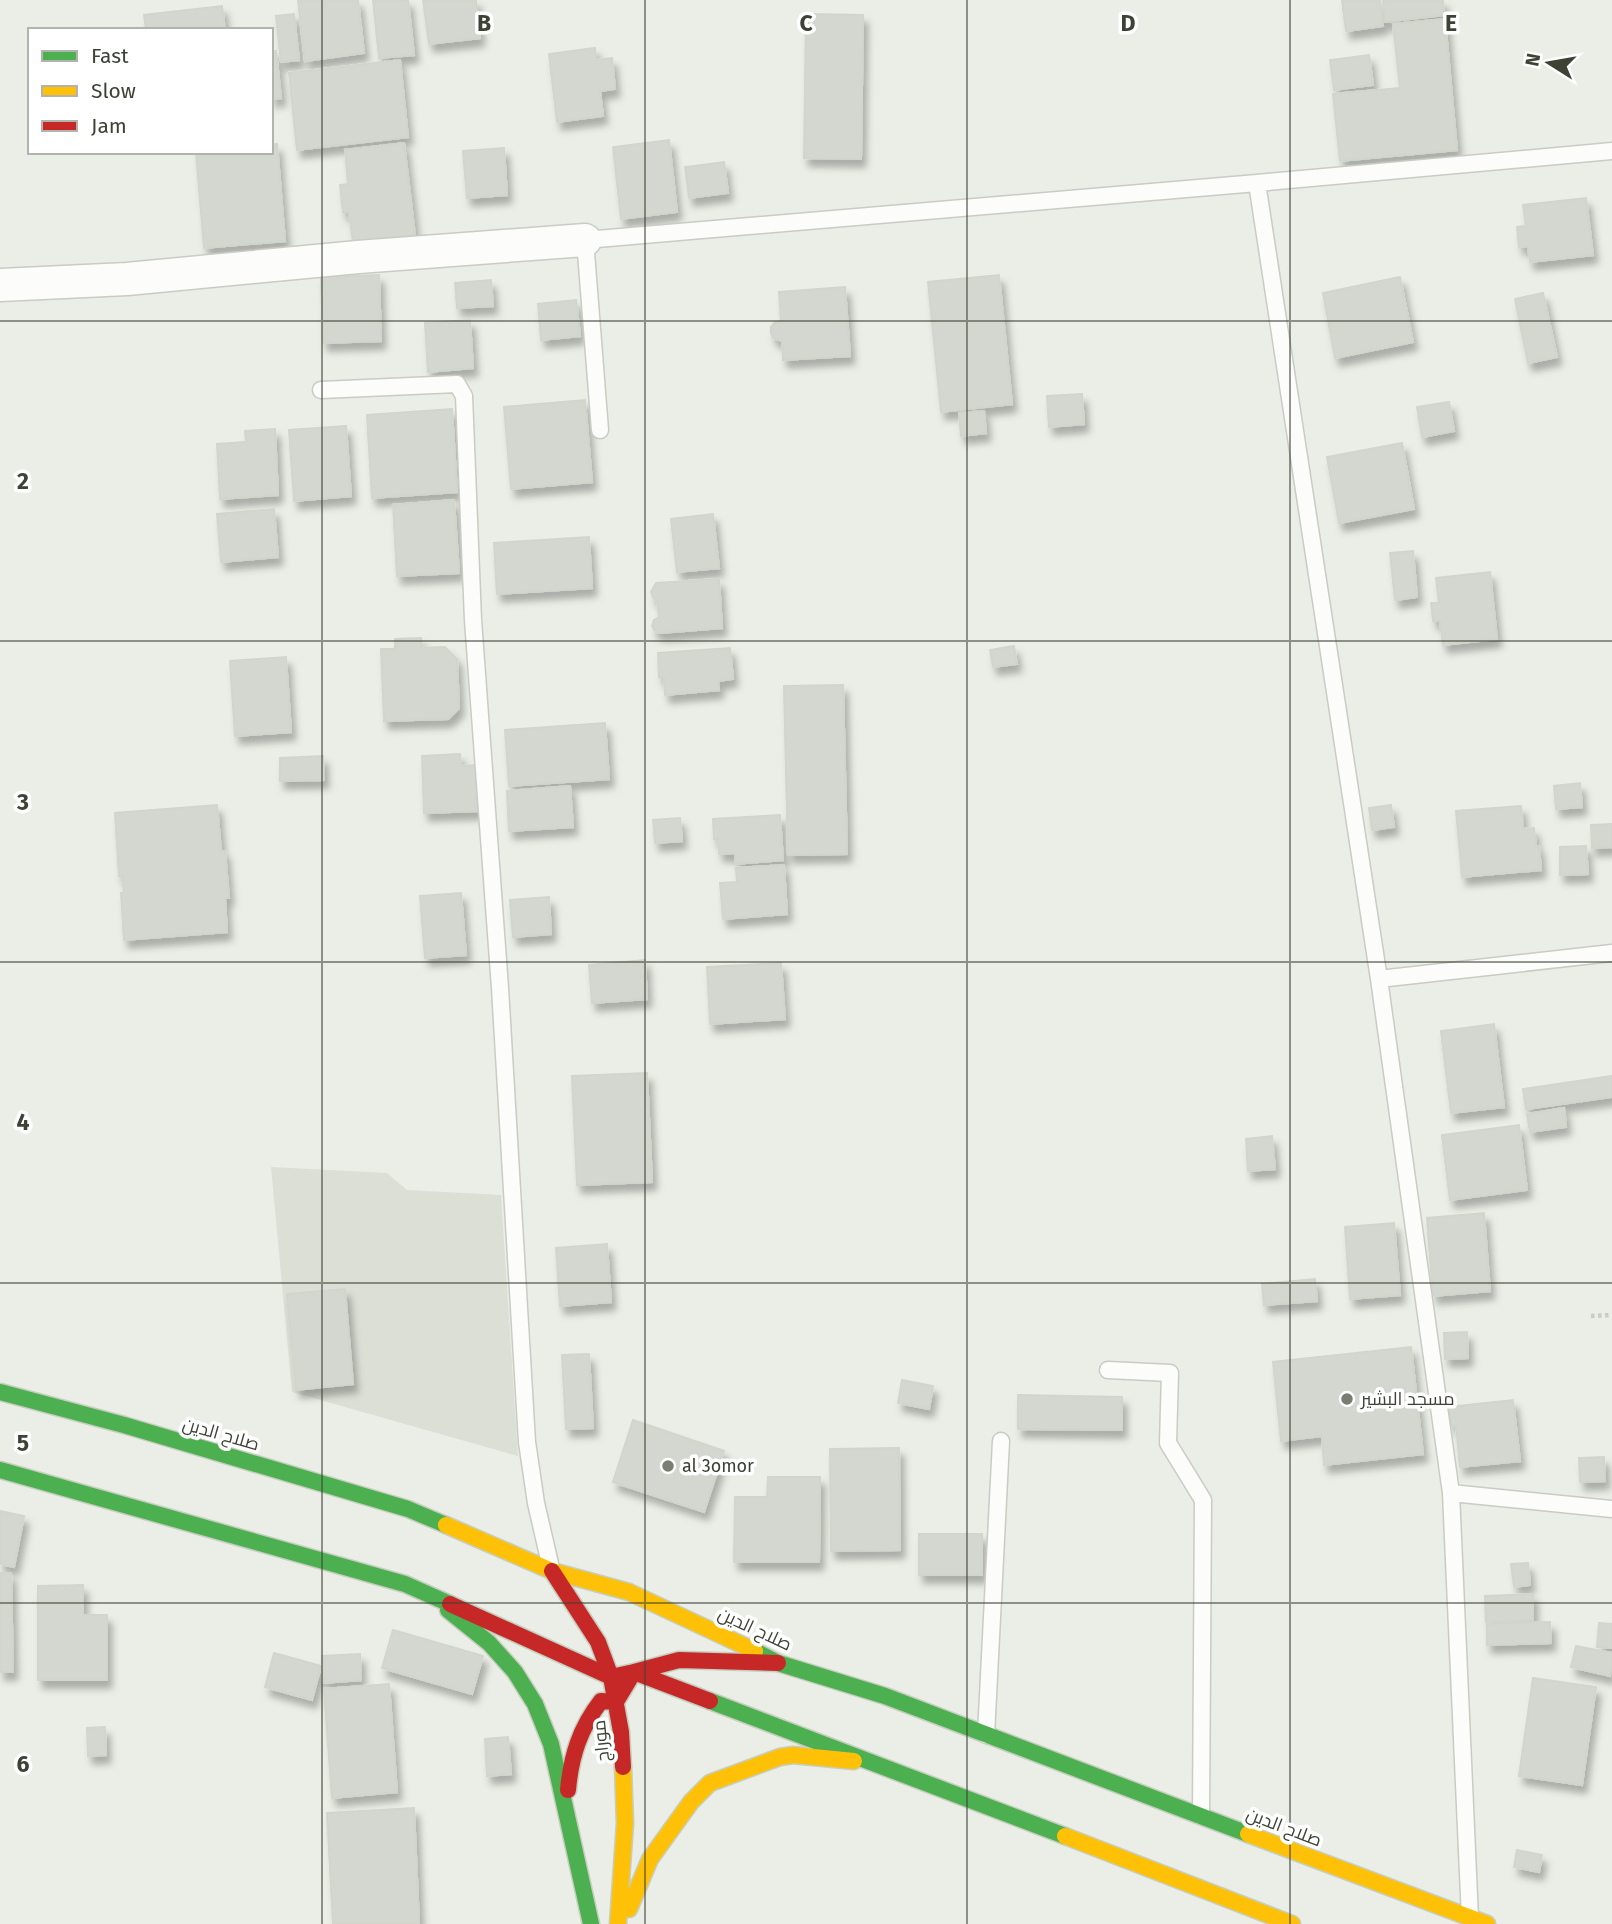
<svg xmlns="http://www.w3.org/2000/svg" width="1612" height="1924" font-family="'Fira Sans',Cairo,sans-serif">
<defs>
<filter id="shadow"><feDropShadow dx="4.5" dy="8" stdDeviation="3.5" flood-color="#0004"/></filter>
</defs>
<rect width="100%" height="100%" fill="#eaeee6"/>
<path fill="#dbdfd6" d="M271,1167L387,1173L407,1190L501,1195L518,1456L292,1392Z"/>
<path fill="#d3d7cf" stroke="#d1d6cc" stroke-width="2" filter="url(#shadow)" d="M298,0H358L364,53L305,61Z
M373,0H408L414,55L379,58Z
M423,0H476L480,38L429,44Z
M1342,0H1380L1383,26L1346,31Z
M1383,0H1443L1444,15L1385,22Z
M222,6L225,30H146L144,15Z
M294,14L299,60L281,62L276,16Z
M806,14L863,15L861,159L804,158Z
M1445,19L1457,150L1340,161L1333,94L1400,88L1393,24Z
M595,48L596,60L612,58L615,89L600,91L603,116L557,122L549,54Z
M271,51H276L281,98L271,99Z
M1369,55L1373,85L1334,90L1330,60Z
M400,60L408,137L297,150L289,73Z
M669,140L677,212L621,219L613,147Z
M404,143L415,235L353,242L349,212H343L340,185L348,184L345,150Z
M277,144L285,241L204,248L196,152H271V145Z
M504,148L507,195L467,198L463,151Z
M724,162L728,193L689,198L685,167Z
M1586,198L1593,255L1530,262L1528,246L1519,247L1517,227L1526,226L1523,205Z
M379,275L381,341L323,343L321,277Z
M999,275L1012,404L941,412L928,282Z
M1400,277L1413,342L1335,358L1323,293Z
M491,280L493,306L457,308L455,283Z
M845,287L850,356L783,360L782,341L773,338L771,333V327L775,322L781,321L779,292Z
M1543,293L1557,357L1528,363L1515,299Z
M576,300L580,336L541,340L538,304Z
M470,320L473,368L428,372L425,323Z
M1082,394L1084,424L1049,427L1047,396Z
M585,400L592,482L511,489L504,407Z
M1449,402L1454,431L1422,437L1417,407Z
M452,409L457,492L372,498L367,415Z
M984,411L986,433L961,436L959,413Z
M346,426L351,496L294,501L289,430Z
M275,429L278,495L220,499L217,444L246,442L245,431Z
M1402,443L1414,509L1339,523L1327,457Z
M454,500L459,573L397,576L393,505Z
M274,509L278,557L221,562L217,514Z
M713,514L719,568L677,572L671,519Z
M589,537L592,588L497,594L494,543Z
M1413,551L1417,597L1395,600L1390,553Z
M1490,572L1497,639L1443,645L1440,621H1433L1431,603H1439L1436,578Z
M719,579L722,628L660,633L654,630L652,626L654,620L659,617L657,600L653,597L651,592L656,583Z
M421,638V648L445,647L457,659L459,708L448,719L384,721L381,649H395V639Z
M1014,646L1017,664L993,667L990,650Z
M730,648L733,679L718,681L719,690L665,695L664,677H659L658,653Z
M286,657L291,732L235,736L230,661Z
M843,685L847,854L788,855L784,686Z
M605,723L609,779L509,786L505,730Z
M460,754L461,766L477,765L479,811L424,813L422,756Z
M323,756L324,780L280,781V758Z
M1580,783L1582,807L1556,809L1554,786Z
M570,786L573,827L509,831L507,791Z
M217,805L221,851H225L229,898H225L227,932L124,940L121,893L124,892L122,876H119L115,813Z
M1391,805L1394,827L1372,830L1369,808Z
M1521,806L1523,829L1534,828L1536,847L1539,846L1541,870L1462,877L1456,811Z
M780,815L783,860L735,864V853L719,854L718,839H714L713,819Z
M680,818L682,841L655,843L653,820Z
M1612,824V847L1592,848L1591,825Z
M1586,846L1588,874L1560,875V847Z
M784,865L787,914L723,919L720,883L737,882L736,868Z
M461,893L466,955L425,958L420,896Z
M549,897L551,934L513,937L510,900Z
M645,960L647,999L592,1003L589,965Z
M781,963L785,1019L710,1024L707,967Z
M1494,1024L1504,1107L1451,1113L1441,1031Z
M647,1073L652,1182L577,1185L572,1076Z
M1612,1076V1097L1526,1109L1523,1089Z
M1564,1108L1566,1127L1530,1132L1527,1114Z
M1519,1125L1527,1190L1450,1200L1442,1135Z
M1272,1136L1275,1169L1248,1171L1246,1139Z
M1484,1213L1490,1291L1433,1296L1427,1218Z
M1394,1223L1400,1295L1350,1299L1345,1227Z
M607,1244L611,1302L560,1306L556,1248Z
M1315,1279L1317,1301L1264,1305L1262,1284Z
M345,1289L353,1384L296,1390L287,1294Z
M1467,1332L1468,1358L1445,1359L1444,1333Z
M1411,1347L1423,1454L1324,1465L1322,1436L1281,1441L1273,1362Z
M589,1354L593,1428L566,1429L562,1355Z
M902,1380L933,1386L929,1409L898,1403Z
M1018,1395L1122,1397V1430L1018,1429Z
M1513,1400L1520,1461L1460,1467L1456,1425L1451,1426L1449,1407Z
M633,1420L724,1451L704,1512L613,1482Z
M899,1448L900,1550L831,1551L830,1449Z
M1604,1457L1605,1481L1580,1482L1579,1458Z
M768,1477H820L819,1562H734L735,1497H767Z
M0,1511L24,1516L14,1567L0,1564Z
M919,1534H982V1575H919Z
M1528,1563L1530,1585L1514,1587L1511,1564Z
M0,1573H11L13,1672H0Z
M83,1585V1615H107V1680H38V1586Z
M1533,1594V1620L1486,1622L1485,1596Z
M1550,1622L1551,1643L1487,1645V1624Z
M1599,1623L1612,1624V1648L1597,1647Z
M393,1630L483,1656L472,1694L382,1668Z
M1576,1646L1612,1653L1610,1676L1571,1667Z
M274,1653L321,1666L312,1700L265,1687Z
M360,1654L361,1680L323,1683L322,1656Z
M1533,1678L1596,1687L1582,1785L1519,1776Z
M389,1684L397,1792L332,1798L324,1689Z
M105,1727L106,1755L88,1756L87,1728Z
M508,1737L511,1774L487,1776L485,1739Z
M414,1808L419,1924H333L327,1813Z
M1517,1850L1542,1855L1539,1872L1514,1867Z"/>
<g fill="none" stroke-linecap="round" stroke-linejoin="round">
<g stroke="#c8ccc4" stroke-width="19">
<path id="lane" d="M321,390L457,384L464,396L473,620L500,988L527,1442L536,1503L551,1568
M600,430L585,240L1257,183
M1379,979L1612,953
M1108,1370L1170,1373L1168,1443L1203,1500L1201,1816
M1451,1493L1612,1509
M986,1735L1001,1441
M1470,1918L1451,1493L1379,979L1257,183L1612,151"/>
</g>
<g stroke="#c8ccc4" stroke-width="35">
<path id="street" d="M0,285L127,279L358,257L585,240"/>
</g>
<g stroke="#c6cebf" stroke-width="19">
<path id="fast" d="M0,1392L124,1425L408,1509L446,1525
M0,1470L405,1584L450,1604
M448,1610L489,1643L515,1672L535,1704L551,1744L591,1924
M755,1651L778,1663L885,1696L1248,1834
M710,1701L1065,1836"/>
</g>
<g stroke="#c6cebf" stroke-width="19">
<path id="slow" d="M446,1525L552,1571L629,1592L755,1651
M1248,1834L1487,1924
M1065,1836L1292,1924
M629,1909L650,1859L691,1802L710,1783L780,1757L793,1755L854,1761
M618,1924L625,1823L623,1767"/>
</g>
<g stroke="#c6cebf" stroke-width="19">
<path id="jam" d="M552,1571L598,1642L611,1677L621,1732L623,1767
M450,1604L611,1677L634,1672L710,1701
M568,1790C571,1756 580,1728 601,1701L616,1702L634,1672L679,1660L778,1663"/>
</g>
<path stroke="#caccc6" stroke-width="4.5" stroke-dasharray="3.5 3.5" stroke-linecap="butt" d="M1591,1316L1612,1315"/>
<use href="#lane" stroke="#fcfcfb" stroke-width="16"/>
<use href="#street" stroke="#fcfcfb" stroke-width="32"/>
<use href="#fast" stroke="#4caf50" stroke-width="16"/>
<use href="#slow" stroke="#ffc107" stroke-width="16"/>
<use href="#jam" stroke="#c62828" stroke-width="16"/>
</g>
<path fill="none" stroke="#3c4234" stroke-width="2" stroke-opacity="0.55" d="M322,0V1924M645,0V1924M967,0V1924M1290,0V1924M0,321H1612M0,641H1612M0,962H1612M0,1283H1612M0,1603H1612"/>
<g fill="#797e72" stroke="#fff" stroke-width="2.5">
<circle cx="1347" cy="1399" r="7"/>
<circle cx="668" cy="1466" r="7"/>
</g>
<g text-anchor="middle" stroke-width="7" stroke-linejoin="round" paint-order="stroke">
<g font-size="18" fill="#3c4234" stroke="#fff" text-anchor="start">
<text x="1361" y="1405">مسجد البشير</text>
<text x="682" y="1472">al 3omor</text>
</g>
<g font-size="18" fill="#3c4234" stroke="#fff">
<text transform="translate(221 1434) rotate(16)" y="6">صلاح الدين</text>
<text transform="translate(755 1629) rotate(25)" y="6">صلاح الدين</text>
<text transform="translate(601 1741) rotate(-96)" y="6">موراج</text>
<text transform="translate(1284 1827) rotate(21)" y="6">صلاح الدين</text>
</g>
</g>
<g font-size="23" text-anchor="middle" font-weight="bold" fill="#3c4234" stroke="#fff" stroke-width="7" stroke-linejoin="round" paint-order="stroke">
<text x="484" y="31">B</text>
<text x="806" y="31">C</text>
<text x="1128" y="31">D</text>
<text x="1451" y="31">E</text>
<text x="23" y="489">2</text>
<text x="23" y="810">3</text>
<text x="23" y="1130">4</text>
<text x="23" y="1451">5</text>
<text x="23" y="1772">6</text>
</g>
<rect x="28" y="28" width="245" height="126" fill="#ffffff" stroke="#b1b3ae" stroke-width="2"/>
<rect x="42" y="51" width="35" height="10" fill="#4caf50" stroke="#b1b3ae" stroke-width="2"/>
<text x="91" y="63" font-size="21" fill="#3c4234">Fast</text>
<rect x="42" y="86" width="35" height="10" fill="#ffc107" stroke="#b1b3ae" stroke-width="2"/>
<text x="91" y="98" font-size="21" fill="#3c4234">Slow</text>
<rect x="42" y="121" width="35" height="10" fill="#c62828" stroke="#b1b3ae" stroke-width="2"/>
<text x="91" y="133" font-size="21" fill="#3c4234">Jam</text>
<g transform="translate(1549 63) rotate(281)" stroke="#ffffff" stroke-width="5" paint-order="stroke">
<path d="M0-5L12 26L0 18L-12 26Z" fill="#3c4234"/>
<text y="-10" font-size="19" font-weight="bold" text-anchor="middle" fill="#3c4234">N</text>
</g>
</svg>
